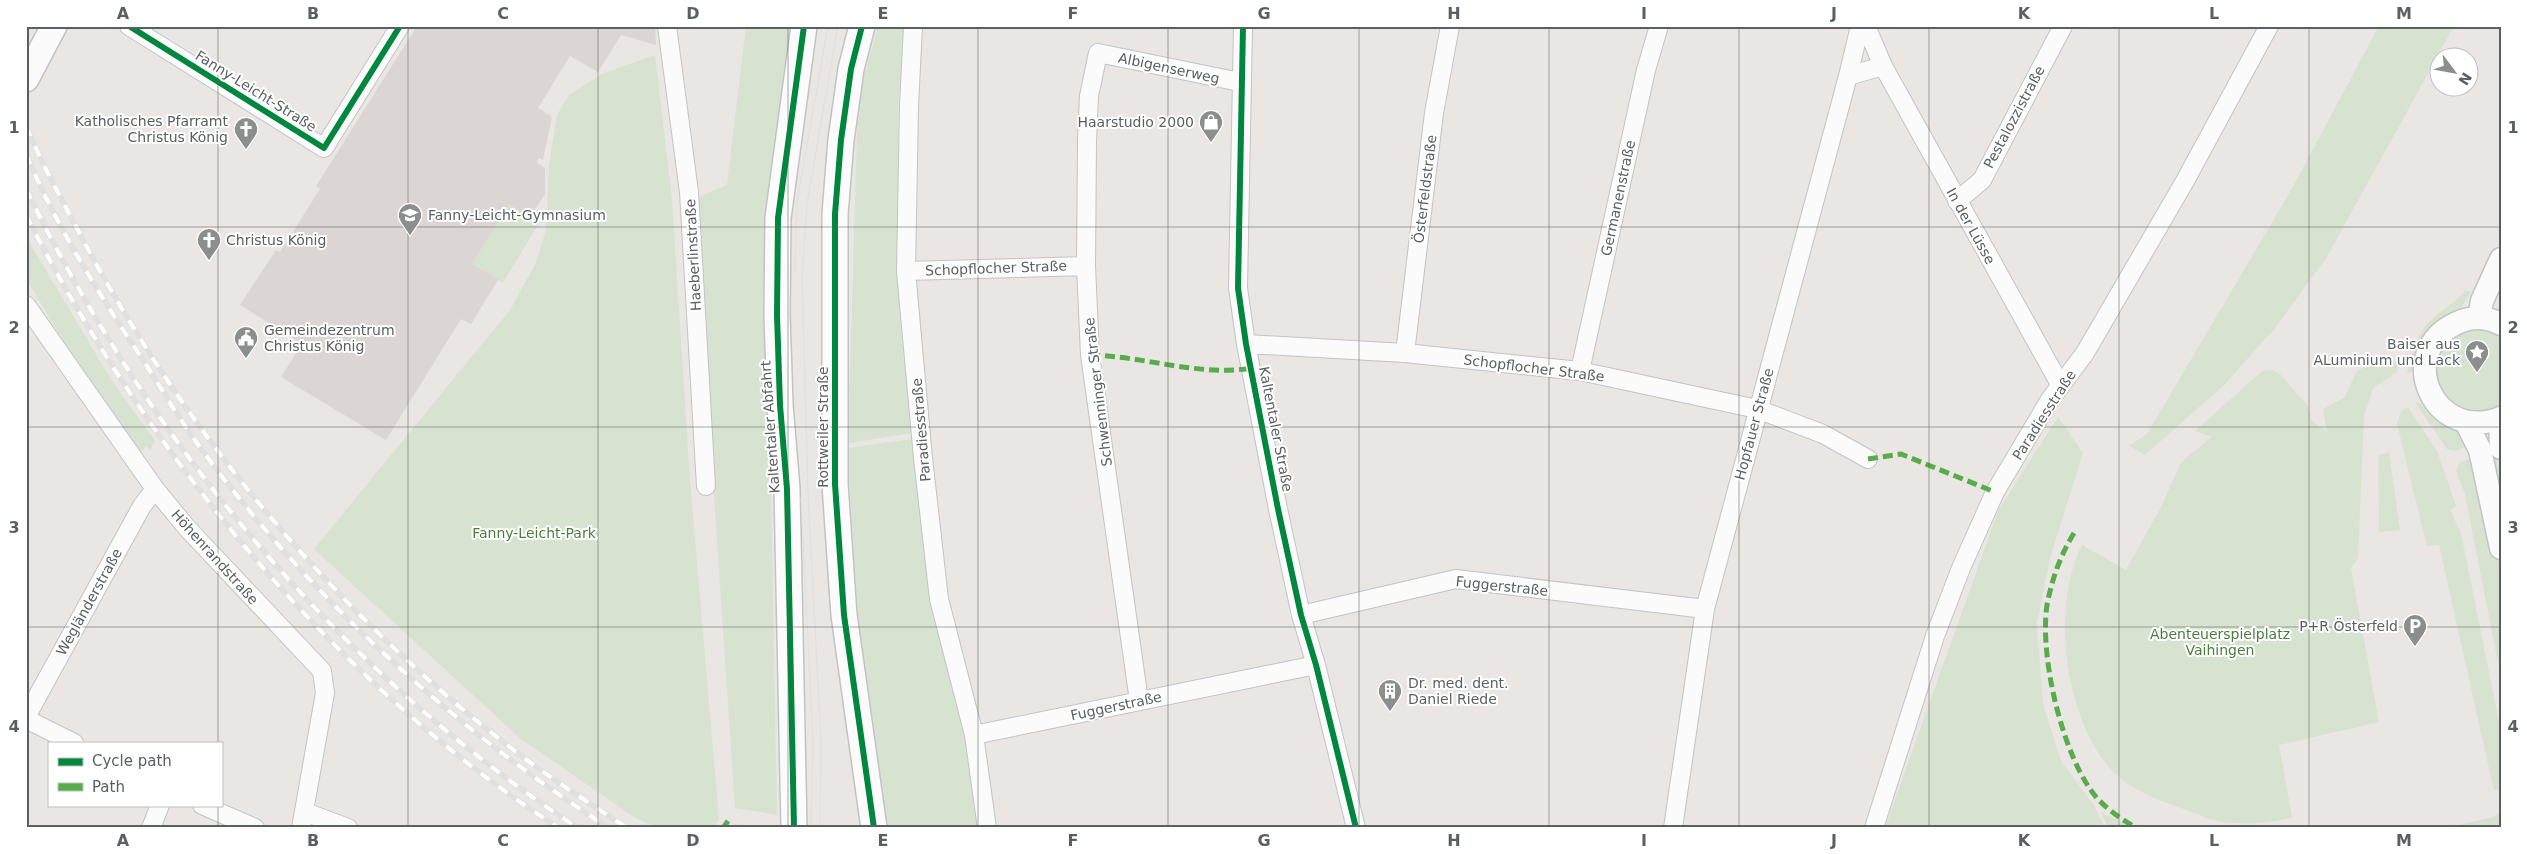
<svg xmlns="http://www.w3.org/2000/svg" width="2527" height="854" font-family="'DejaVu Sans',sans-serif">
<rect width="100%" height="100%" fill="#e9e6e3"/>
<path fill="#dbd6d3" d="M417,26H655L656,45L621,35L598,72L570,56L538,108L552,117L543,160L539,158L536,162L545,168V194L530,217L539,223L503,282L498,280L471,324L461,319L386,440L281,377L302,344L240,305L276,250L280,252L320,189L316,186Z"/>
<path fill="#d7e3d0" d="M746,26H794L770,175L767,265L777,815L735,808L694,199L727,185Z
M878,26H908L898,102L902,315L913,433L848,443L858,100Z
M2379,26H2454L2327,257L2275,328L2224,385L2145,455L2129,446L2147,434L2290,192Z
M655,55L672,199L690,481L719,819L713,828H657L634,817L521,739L314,549L510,310L536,263L546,230L549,165L557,115L569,95L602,74Z
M509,204L539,223L503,282L472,264Z
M26,237L112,381L155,441L150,450L146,446L141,452L132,439L65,344L26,278Z
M2465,290L2471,292L2461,308L2417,368L2407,374C2411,357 2415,337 2427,324C2439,312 2454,304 2465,290Z
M2482,327L2501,335V405C2444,440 2406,349 2463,329C2468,328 2476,328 2482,327Z
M2377,360L2397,362V372L2373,388L2364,416L2358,558L2351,568L2379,722L2279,745L2292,817C2273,824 2238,825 2217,821C2209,819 2200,815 2192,812C2162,801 2129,791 2107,765C2064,711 2051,606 2082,545L2126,570L2163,503L2181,462L2212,437L2195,431L2262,371L2273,370L2280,374L2307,405L2312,421L2327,432L2323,409L2344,398L2357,371Z
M2415,402L2428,406L2441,421L2465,434L2471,445L2454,451L2447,449Z
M2408,407L2437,451L2456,506L2450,510L2461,533L2501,732V788L2494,791L2439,545L2427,546L2397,424L2401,411Z
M2058,417L2083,453L2050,558L2037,623L2043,704L2061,761L2095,807L2105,828H1885L1998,511Z
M913,439L931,598L963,730L978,828H882L860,643L847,448Z
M2389,452L2400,530L2379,532L2378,455Z
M2495,453L2501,477V503L2490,455Z
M2476,457L2499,553L2501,678L2465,494L2456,471L2460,462Z
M2501,811V828H2446L2493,817Z
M2101,812L2133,828H2108Z"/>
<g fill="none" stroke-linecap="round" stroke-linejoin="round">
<g stroke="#c3c4c3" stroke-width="20">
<path id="minor" d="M129,26L324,148L400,26
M667,26L689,192L706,486
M913,26L909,106L906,271L923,458L939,599L974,735L987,828
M1243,26L1238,288L1246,344L1278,509L1301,615L1316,665L1356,828
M1866,26L1883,66L2061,386
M1848,76L1883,66
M1957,201L1982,180L2063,26
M906,271L1086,266
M26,305L155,489L187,528L322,671L325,693L301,828
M1246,344L1405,353L1580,371L1757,409L1823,434L1868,459
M1405,353L1434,113L1450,26
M1580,371L1646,70L1659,26
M1301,615L1456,579L1705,609
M1139,701L1090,355L1086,266L1087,141L1089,96L1098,53L1240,82
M26,717L142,506L155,489
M26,719L74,743
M974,735L1316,665
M202,805L255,828
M305,812L348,828
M151,828L160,805
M1673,828L1705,609L1848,76L1860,26
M1874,828L1935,636L1961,568L1995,492L2049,401L2085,353L2185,181L2269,26"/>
</g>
<g stroke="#c3c4c3" stroke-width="25">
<path id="tertiary" d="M2479,318L2482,301L2501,259
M2501,324C2487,317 2471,316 2457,323C2394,351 2432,444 2501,418
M2500,418L2501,448
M2466,422L2480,450L2501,548"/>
</g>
<g stroke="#c3c3c3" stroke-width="28">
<path id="secondary" d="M862,26L851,69L841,140L835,214V484L844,615L874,828
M26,79L54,26
M794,828L787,489L780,405L777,315L778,218L804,26"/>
</g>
<use href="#minor" stroke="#fcfbfb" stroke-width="18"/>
<use href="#tertiary" stroke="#fcfbfb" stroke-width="22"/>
<use href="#secondary" stroke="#fcfbfb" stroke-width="25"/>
<path stroke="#e0e0e0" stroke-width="1" d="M795,271L797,202L828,26
M801,498L813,742L811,828
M820,828L821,741L808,492L802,276L807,203L838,26"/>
<g stroke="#e0e0e0" stroke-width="5.5">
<path id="rail" d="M26,126C42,164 62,200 81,236C185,433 334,612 511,748C548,777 588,802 627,828
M26,154C57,228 101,297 145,363C164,393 183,425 205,454C315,602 453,728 609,828
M26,189C151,445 339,672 578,828
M26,215C147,453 333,683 559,828"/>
</g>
<use href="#rail" stroke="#fff" stroke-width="4" stroke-dasharray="11" stroke-linecap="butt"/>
<path stroke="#58ac4b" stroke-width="5" stroke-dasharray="10 5" stroke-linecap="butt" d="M1090,355C1144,356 1199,377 1252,368
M1868,459L1901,454L1995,492
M2074,533C2060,556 2052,579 2047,605C2039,656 2063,759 2097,798C2108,810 2122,820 2137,828
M723,828L728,821"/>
<g stroke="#fff" stroke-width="9">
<path id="cycleway" d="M129,26L324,148L400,26
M862,26L851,69L841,140L835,214V484L844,615L874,828
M1243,26L1238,288L1246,344L1278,509L1301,615L1316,665L1356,828
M794,828L787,489L780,405L777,315L778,218L804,26"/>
</g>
<use href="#cycleway" stroke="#00873e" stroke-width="6"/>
</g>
<path fill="none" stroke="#5a5f61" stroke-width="1" stroke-opacity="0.55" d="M218,26V743M408,26V828M598,26V828M788,26V828M978,26V828M1168,26V828M1359,26V828M1549,26V828M1739,26V828M1929,26V828M2119,26V828M2309,26V828M26,227H2501M26,427H2501M26,627H2501M218,805V828"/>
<defs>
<g id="shop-pin" transform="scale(1.25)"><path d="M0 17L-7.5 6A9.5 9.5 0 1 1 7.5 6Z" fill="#8c8e8e" stroke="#fff"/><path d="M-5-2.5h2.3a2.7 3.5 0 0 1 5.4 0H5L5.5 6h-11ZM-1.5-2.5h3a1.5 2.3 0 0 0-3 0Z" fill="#fff"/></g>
<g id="church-pin" transform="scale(1.25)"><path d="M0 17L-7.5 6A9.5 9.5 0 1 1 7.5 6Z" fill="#8c8e8e" stroke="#fff"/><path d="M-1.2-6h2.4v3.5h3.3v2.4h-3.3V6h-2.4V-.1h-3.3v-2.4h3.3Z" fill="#fff"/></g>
<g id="school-pin" transform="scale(1.25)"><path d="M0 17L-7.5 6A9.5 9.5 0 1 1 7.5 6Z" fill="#8c8e8e" stroke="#fff"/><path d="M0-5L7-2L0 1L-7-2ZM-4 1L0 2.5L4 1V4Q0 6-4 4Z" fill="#fff"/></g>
<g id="civic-pin" transform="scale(1.25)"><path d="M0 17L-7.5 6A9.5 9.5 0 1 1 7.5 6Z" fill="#8c8e8e" stroke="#fff"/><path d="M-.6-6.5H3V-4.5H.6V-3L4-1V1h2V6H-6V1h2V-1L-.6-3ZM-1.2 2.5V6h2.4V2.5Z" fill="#fff"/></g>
<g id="sight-pin" transform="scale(1.25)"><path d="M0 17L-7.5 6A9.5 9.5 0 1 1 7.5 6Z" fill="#8c8e8e" stroke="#fff"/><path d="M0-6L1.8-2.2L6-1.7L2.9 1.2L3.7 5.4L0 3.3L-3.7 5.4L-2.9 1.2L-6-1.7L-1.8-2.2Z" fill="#fff"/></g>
<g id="parking-pin" transform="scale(1.25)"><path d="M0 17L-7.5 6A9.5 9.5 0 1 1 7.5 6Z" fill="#8c8e8e" stroke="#fff"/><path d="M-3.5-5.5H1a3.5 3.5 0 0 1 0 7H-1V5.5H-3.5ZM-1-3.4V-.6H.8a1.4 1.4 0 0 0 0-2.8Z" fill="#fff"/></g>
<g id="building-pin" transform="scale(1.25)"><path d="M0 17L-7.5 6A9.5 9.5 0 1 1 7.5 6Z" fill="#8c8e8e" stroke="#fff"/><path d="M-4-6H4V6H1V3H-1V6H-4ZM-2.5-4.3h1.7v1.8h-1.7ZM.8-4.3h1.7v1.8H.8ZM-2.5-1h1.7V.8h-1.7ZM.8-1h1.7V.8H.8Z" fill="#fff"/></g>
</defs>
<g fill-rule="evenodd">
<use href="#shop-pin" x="1211" y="122"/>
<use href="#church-pin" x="246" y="129"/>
<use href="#school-pin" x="410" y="215"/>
<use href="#church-pin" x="209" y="240"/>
<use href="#civic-pin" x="246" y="338"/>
<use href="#sight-pin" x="2477" y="352"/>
<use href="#parking-pin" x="2415" y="626"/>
<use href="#building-pin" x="1390" y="691"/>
</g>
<g text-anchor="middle" stroke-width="4" stroke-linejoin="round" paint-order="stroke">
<g font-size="14" fill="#5a5f61" stroke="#fff">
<text transform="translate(1169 68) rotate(12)" y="5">Albigenserweg</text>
<text transform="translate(256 91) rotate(32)" y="5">Fanny-Leicht-Straße</text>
<text transform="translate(2014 117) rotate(-62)" y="5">Pestalozzistraße</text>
<text transform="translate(1425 189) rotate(-83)" y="5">Österfeldstraße</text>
<text transform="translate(1618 198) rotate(-78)" y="5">Germanenstraße</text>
<text transform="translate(1971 226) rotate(61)" y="5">In der Lüsse</text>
<text transform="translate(693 255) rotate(-93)" y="5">Haeberlinstraße</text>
<text transform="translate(996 268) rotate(-2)" y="5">Schopflocher Straße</text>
<text transform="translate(1534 368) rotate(7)" y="5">Schopflocher Straße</text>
<text transform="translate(1098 392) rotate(-97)" y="5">Schwenninger Straße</text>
<text transform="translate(2044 415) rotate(-57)" y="5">Paradiesstraße</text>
<text transform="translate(1754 424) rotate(-75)" y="5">Hopfauer Straße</text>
<text transform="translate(770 427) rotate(-94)" y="5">Kaltentaler Abfahrt</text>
<text transform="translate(823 427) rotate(-90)" y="5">Rottweiler Straße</text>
<text transform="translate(1276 429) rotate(79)" y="5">Kaltentaler Straße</text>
<text transform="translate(921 430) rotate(-95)" y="5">Paradiesstraße</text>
<text transform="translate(215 557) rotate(48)" y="5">Höhenrandstraße</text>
<text transform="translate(1502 586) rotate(6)" y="5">Fuggerstraße</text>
<text transform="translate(89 602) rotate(-61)" y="5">Wegländerstraße</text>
<text transform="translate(1116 706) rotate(-12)" y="5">Fuggerstraße</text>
</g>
<g font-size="14" fill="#5a5f61" stroke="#fff" text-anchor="end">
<text x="228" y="126">Katholisches Pfarramt<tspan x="228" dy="16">Christus König</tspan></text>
<text x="1194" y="127">Haarstudio 2000</text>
<text x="428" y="220" text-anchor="start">Fanny-Leicht-Gymnasium</text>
<text x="226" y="245" text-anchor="start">Christus König</text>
<text x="264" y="335" text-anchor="start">Gemeindezentrum<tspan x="264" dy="16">Christus König</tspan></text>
<text x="2460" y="349">Baiser aus<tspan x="2460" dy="16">ALuminium und Lack</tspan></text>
<text x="2398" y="631">P+R Österfeld</text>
<text x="1408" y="688" text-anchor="start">Dr. med. dent.<tspan x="1408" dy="16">Daniel Riede</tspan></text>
</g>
<g font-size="14" fill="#497e3b" stroke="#fff">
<text x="534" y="538">Fanny-Leicht-Park</text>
<text x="2220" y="639">Abenteuerspielplatz<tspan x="2220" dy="16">Vaihingen</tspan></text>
</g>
</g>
<rect width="2527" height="854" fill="none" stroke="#ffffff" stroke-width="55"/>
<rect x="48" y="742" width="175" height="65" fill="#ffffff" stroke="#bdbfc0"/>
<rect x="58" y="758" width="25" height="8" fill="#00873e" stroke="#bdbfc0"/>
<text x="92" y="766" font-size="15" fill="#5a5f61">Cycle path</text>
<rect x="58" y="783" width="25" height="8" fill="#58ac4b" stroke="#bdbfc0"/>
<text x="92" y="792" font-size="15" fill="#5a5f61">Path</text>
<g transform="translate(2454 72) rotate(122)"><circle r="24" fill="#ffffff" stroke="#bdbfc0"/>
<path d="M0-4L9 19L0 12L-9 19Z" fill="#8c8e8e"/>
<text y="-8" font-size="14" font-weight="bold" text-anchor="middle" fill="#5a5f61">N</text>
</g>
<rect x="28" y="28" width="2472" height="798" fill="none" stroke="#5a5f61" stroke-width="2"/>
<g font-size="16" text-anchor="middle" font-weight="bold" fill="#5a5f61">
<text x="123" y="19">A</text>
<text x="313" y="19">B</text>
<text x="503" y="19">C</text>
<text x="693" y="19">D</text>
<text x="883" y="19">E</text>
<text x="1073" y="19">F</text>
<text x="1264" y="19">G</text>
<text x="1454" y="19">H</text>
<text x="1644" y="19">I</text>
<text x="1834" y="19">J</text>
<text x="2024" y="19">K</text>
<text x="2214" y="19">L</text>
<text x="2404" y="19">M</text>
<text x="14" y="133">1</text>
<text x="2513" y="133">1</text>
<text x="14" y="333">2</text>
<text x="2513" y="333">2</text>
<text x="14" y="533">3</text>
<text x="2513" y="533">3</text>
<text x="14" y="732">4</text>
<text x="2513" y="732">4</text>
<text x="123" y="846">A</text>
<text x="313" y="846">B</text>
<text x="503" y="846">C</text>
<text x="693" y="846">D</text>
<text x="883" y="846">E</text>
<text x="1073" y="846">F</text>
<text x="1264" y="846">G</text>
<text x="1454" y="846">H</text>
<text x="1644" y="846">I</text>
<text x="1834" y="846">J</text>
<text x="2024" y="846">K</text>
<text x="2214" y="846">L</text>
<text x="2404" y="846">M</text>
</g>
</svg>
